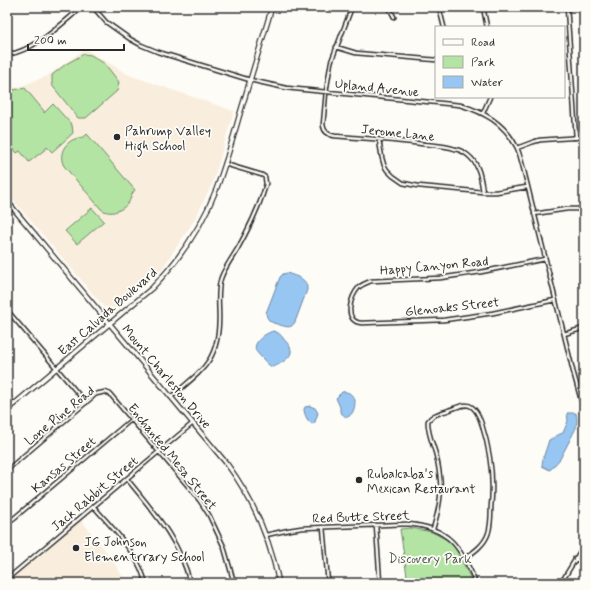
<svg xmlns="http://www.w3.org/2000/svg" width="591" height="590" font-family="Mynerve,sans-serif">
<rect width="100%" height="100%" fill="#fdfcf7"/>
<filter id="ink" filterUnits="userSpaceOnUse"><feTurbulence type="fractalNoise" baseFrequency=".025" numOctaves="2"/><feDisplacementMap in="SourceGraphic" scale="8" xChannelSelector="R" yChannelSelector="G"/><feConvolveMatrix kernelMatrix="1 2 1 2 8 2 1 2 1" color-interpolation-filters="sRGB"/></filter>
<g filter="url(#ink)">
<path fill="#f9eedd" d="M85,49L129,75L234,111L213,182L194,221L162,269L118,308L104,307L7,193V88L19,87L47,76Z
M81,520L111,557L124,579L125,583H9L10,580Z"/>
<path fill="#b3e4a4" stroke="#6f8868" d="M84,54L91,55L105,64L119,82L117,91L86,118H78L51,84H52V75L66,64Z
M25,88L44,111V113L53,104L72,125L73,133L52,152L47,147V148L29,162L20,151L17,153L7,141V91Z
M87,134L135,190C131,194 131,198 129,202C122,211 110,216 101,209L64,166C58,155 64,143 75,139C80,137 84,138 87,134Z
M92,208L104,221L77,244L65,231Z
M411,528L432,532L453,543L473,583H408L400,529Z"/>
<path fill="#98c6f2" stroke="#6c88a2" d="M287,273C297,277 308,278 307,290L295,322C291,329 287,327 280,325C273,323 267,322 266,313L280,277L283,274Z
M273,331C278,332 280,334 283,338C286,342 292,347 291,352C291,358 278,366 272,367C268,365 266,362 263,359C261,357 258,354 256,351C252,342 266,333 273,331Z
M342,392C348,391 352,394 355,400C355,407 354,413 348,417H346L340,412V407L336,398Z
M310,406L315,408L318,413L315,422L313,424C308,423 304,414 304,409L305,407Z
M567,413H576L577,420L576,428L560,459L550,470L542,466C542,459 547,447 549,440C554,438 558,434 563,433L568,421Z"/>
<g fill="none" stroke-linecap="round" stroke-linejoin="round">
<g stroke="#2b2b2b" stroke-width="5.5">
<path id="street" d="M93,7L106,22L130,39L141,45L158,52L250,80L286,88L460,105C484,112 504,123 516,146C520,153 521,161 523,167L573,371L581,400L584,405
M352,7L331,62L326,92L323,125C324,132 328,135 335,136C362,138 389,140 415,143C428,145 443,145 455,149C461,150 467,154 471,158C480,167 481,180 483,192
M388,7L392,13L394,17
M439,7L444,27
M483,7L487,27
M567,7L576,138
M336,47L356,53L436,60
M7,55C37,49 59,26 82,7
M483,113L490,97
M379,140L382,158L384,165L387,170L393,176L403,183L418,186L483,192H496L527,187
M517,148L533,142L540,140L584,137
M534,214L567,209H584
M545,259L481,272L440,278L371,281C366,283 363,284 359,287C350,297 343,322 362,323L444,320L493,313L555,300
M7,310L86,403
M564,334L584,328
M7,395L14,404
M171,397C202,370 219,362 219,317C219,305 217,290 221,278C225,267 232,258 238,248C249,228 260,206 266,184L265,177L262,175L225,164
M7,470L96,394L105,392L110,394L187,485L200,501L209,515L224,547L234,583
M127,479C153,511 181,542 190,583
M94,507C108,523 126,541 136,560C141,567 143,575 146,583
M7,524L132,419
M376,525L380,583
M323,527L328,583
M433,529C442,500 443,484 436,455C433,444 427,432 428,421C432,414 442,413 449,410C456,408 466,402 472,407C478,411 480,419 482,425C491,453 494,478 491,507C491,516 491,526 488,534C484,545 474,552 465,558
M266,535L289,530L302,528L407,524C449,527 461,547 476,583
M575,558L584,564
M7,579L193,423
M561,583L584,545"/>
</g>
<g stroke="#2b2b2b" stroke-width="6">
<path id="secondary" d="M7,201L227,464C254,501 270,538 279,583
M7,410L152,288C179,260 202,226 216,190C225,166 232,142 239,117C250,81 261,44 272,7"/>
</g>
<use href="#street" stroke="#fdfcf7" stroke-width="2.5"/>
<use href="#secondary" stroke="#fdfcf7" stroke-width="3.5"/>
</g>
</g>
<g fill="#2b2b2b" stroke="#fdfcf7" stroke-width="1.5">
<circle cx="117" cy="137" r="4"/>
<circle cx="359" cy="480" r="4"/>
<circle cx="76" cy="548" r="4"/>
</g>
<g text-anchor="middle" stroke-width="3.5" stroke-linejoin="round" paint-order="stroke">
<g font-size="13" fill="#2b2b2b" stroke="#fdfcf7">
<text transform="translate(377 87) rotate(6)" y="5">Upland Avenue</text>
<text transform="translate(398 132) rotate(6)" y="5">Jerome Lane</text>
<text transform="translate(434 265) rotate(-5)" y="5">Happy Canyon Road</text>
<text transform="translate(452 306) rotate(-6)" y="5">Glenoaks Street</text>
<text transform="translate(107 311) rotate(-41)" y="5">East Calvada Boulevard</text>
<text transform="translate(167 376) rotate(50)" y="5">Mount Charleston Drive</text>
<text transform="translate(59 415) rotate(-39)" y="5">Lone Pine Road</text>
<text transform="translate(173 456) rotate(51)" y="5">Enchanted Mesa Street</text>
<text transform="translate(63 464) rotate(-40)" y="5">Kansas Street</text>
<text transform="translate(94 493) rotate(-40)" y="5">Jack Rabbit Street</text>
<text transform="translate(361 516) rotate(-2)" y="5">Red Butte Street</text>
</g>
<g font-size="13" fill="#2b2b2b" stroke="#fdfcf7" text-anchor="start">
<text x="125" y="135">Pahrump Valley<tspan x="125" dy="15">High School</tspan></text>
<text x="367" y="478">Rubalcaba's<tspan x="367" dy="15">Mexican Restaurant</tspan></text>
<text x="84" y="546">JG Johnson<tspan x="84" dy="15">Elementrrary School</tspan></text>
</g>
<g font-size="13" fill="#4d5949" stroke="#fdfcf7">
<text x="430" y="563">Discovery Park</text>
</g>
</g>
<rect width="591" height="590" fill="none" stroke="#fdfcf7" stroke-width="24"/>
<rect x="12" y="12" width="567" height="566" fill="none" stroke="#2b2b2b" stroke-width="1.5" filter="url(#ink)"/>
<rect x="435" y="26" width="130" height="72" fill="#fdfcf7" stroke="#a9a8a5"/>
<rect x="443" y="39" width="20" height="6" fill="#fdfcf7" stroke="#a9a8a5"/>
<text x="471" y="46" font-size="12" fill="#2b2b2b">Road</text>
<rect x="443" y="56" width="20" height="12" fill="#b3e4a4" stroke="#a9a8a5"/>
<text x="471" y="66" font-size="12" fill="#2b2b2b">Park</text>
<rect x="443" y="76" width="20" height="12" fill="#98c6f2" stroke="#a9a8a5"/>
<text x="471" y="86" font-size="12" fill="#2b2b2b">Water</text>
<path d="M28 44v6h96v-6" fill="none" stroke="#2b2b2b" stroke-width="2"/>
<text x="34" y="44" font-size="12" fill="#2b2b2b" stroke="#fdfcf7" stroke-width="3" paint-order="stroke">200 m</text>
</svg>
